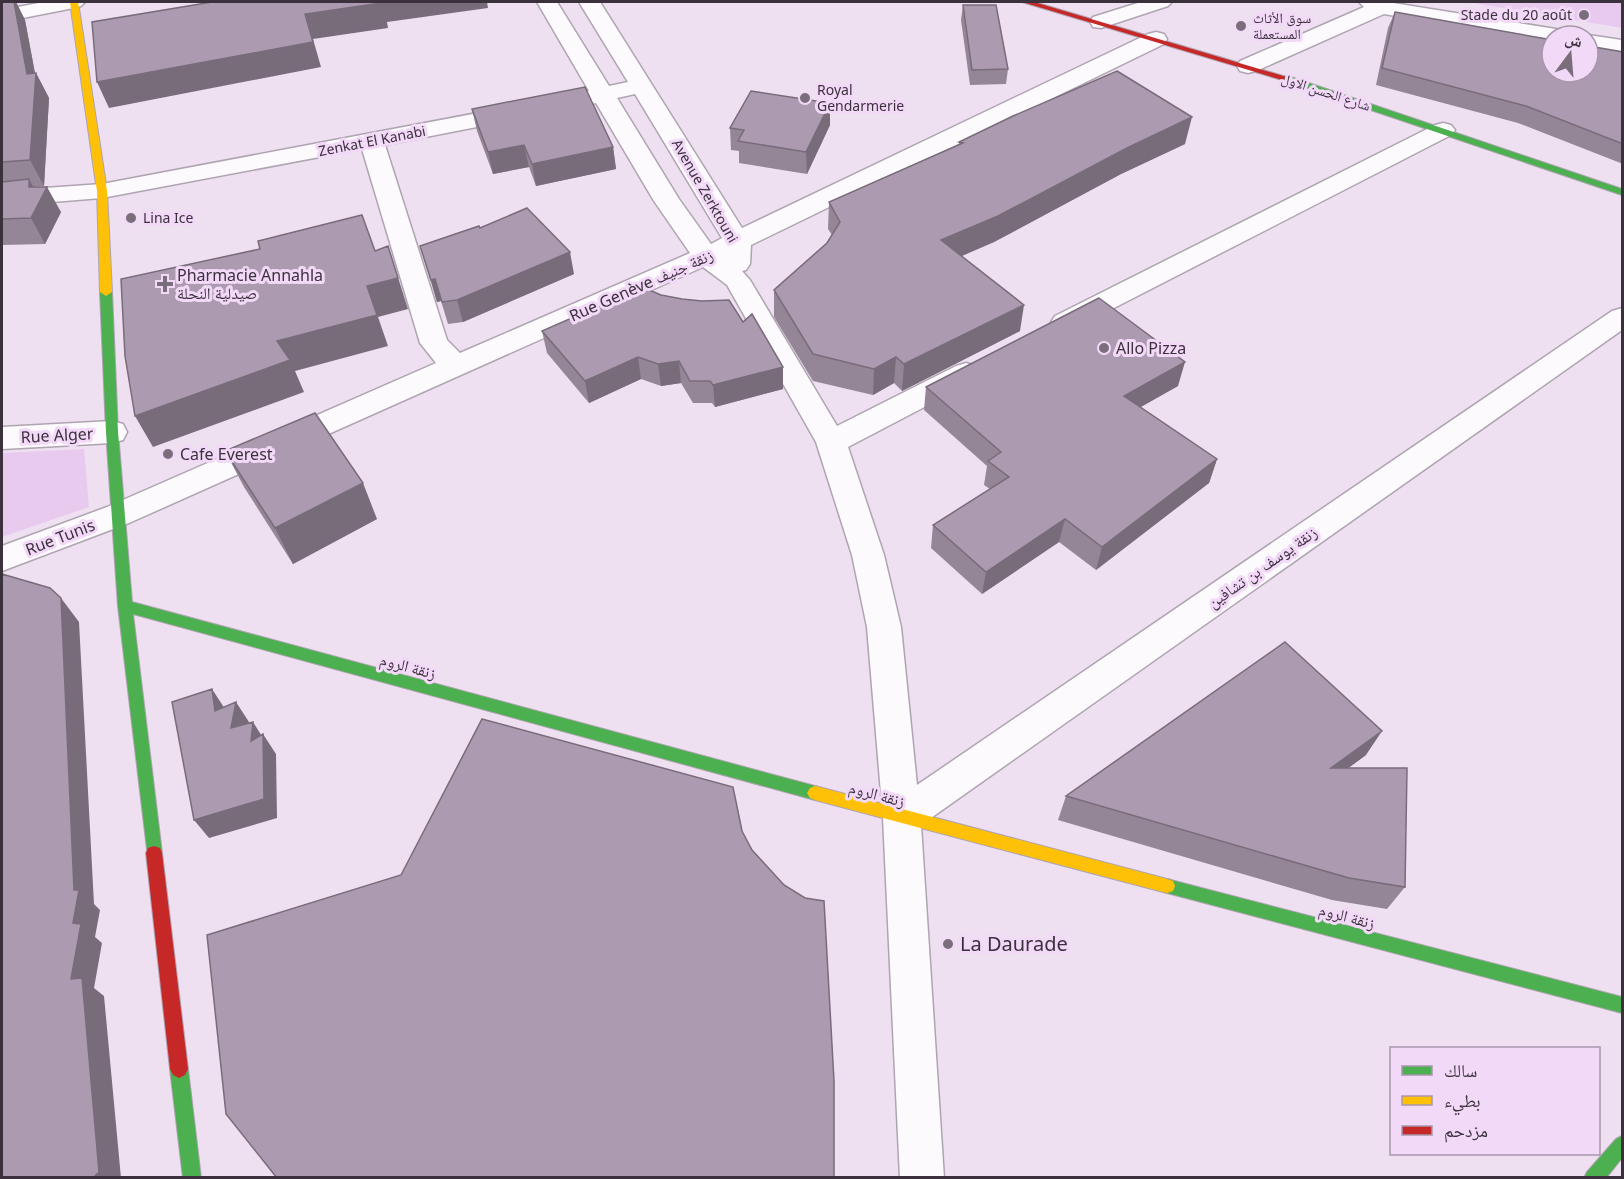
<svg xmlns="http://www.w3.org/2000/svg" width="1624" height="1179" font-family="'Noto Sans','Noto Naskh Arabic',sans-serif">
<rect width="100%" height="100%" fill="#eee0f1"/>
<path fill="#e8caef" d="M1467,2H1622V28Z
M84,449L89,507L2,537V453Z"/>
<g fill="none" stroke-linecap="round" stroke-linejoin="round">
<g stroke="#afa4b1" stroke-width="3">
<path id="street" d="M44,2H85L81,6L74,8L2,22V10Z
M537,2H557L609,86L628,82L579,2H600L742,228L1148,34L1156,32L1164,34L1167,39L1164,44L751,245L750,264L746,270L742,271L750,280L837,426L956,366L966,363L976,366L980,373L976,380L848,447L884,555L901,627L917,785L1612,311L1622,308V330L921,825L944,1178H900L883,817L867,627L852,555L816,442L727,285L703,267L129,523L2,571V546L107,507L436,363L420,343L362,149L102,198L2,206V191L102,184L520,105L528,107L532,112L528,117L385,145L447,340L460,353L690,253L654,201L596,103L582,106L574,104L570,99L574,94L589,91ZM635,94L722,238L711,244L679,199L617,98Z
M1141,2H1172L1168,6L1101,28L1093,27L1090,22L1093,17Z
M1359,2H1387L1556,29L1564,31L1567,36H1552V42L1384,14L1256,71L1248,73L1240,71L1237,66L1240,61L1364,7Z
M1588,35L1622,40V54L1588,49V36H1586Z
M1443,123L1451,125L1455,130L1451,135L1075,328L1065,331L1055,328L1051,322L1055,316L1435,125Z
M112,421L123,424L127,432L123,440L112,443L2,449V427Z"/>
</g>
<g stroke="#afa4b1" stroke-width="2">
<path id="fast" d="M1282,76H1288L1622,189V195L1282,80Z
M106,288L112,292L118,432L132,602L815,786L820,788L823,793L820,798L815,800L133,614L162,853L160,858L154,860L148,858L118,606L106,432L100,292Z
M1167,879L1622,997V1013L1167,893L1161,891L1159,886L1161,881Z
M179,1060L185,1063L188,1069L201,1178H183L170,1069L173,1063Z
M1622,1136V1158L1606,1178H1584L1587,1172L1616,1139Z"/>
</g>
<g stroke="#afa4b1" stroke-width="2">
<path id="slow" d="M70,2H78L107,191L112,292L106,296L100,292L97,191Z
M815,786L1167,879L1173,881L1175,886L1173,891L1167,893L815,800L810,798L807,793L810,788Z"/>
</g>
<g stroke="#afa4b1" stroke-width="2">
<path id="jam" d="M1022,2H1034L1290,78L1282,80Z
M154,846L160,848L162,853L188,1069L185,1075L179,1078L173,1075L170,1069L146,853L148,848Z"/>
</g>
<use href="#street" fill="#fcfafd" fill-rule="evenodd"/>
<use href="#fast" fill="#4caf50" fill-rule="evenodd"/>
<use href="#slow" fill="#ffc107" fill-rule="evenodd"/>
<use href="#jam" fill="#c62828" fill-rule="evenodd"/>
</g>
<path fill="#948597" d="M2,2H16L25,20L35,73H36L49,98L44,186L33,187L61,212L45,244L2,245Z
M963,5L1008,69L1006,84L970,85L961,20Z
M1395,12L1623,52V164L1518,123L1376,85L1388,28Z
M472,109L613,147L616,169L536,186L529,167L493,174L477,131Z
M830,125L807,174L739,163V151L731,150L730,128Z
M959,142L1185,144L1121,174L994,242L962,256L1020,331L902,391L894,383L873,395L813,381L774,317V290L827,243L832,235L828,229L829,202L959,144Z
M480,228L574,274L463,322L448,324L441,301L437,302L420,246Z
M661,295L743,322L783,367V389L715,407L712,403H693L681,383L661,386L641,379L589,403L547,353L542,331Z
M1178,386L1140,407L1217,459L1209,483L1096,570L1059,542L982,594L931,548L933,525L990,489L984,485L987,466L924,410L926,387Z
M225,451L377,519L293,564L244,487Z
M1366,755L1348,768L1405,887L1387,909L1332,900L1058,820L1066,796Z"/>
<path fill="#786c7b" d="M14,2H16L25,20L36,79V73L49,98L44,186L30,160L27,74Z
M381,2H487L488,8L387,22L388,28L313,39L321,67L109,108L97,82L305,14Z
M830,103V125L807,174L806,152Z
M1192,117L1185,144L1121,174L994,242L938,266L941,240L1127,148Z
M524,145L529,167L493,174L488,152Z
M613,147L616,169L536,186L532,164Z
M29,179L40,200L47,187L61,212L45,244L31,218L29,187Z
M388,246L408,309L378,317L388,346L295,371L304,392L153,447L135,416L277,341L367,286Z
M570,252L574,274L463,322L457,300Z
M435,279L441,301L437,302L431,280Z
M1024,305L1020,331L902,391L904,364Z
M638,357L641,379L589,403L585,381Z
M896,357L894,383L873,395L874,369Z
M679,361L681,383L661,386L658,364Z
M1185,362L1178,386L1118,420L1124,396Z
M783,367V389L715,407L713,385Z
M1217,459L1209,483L1096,570L1102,547Z
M363,483L377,519L293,564L275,528Z
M1065,519L1059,542L982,594L986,572Z
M61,598L79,622L94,904L100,910L95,937L102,943L94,988L104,996L121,1178H93L71,979L74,890Z
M212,689L225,709L215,711Z
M236,702L249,722L244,748L231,728Z
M253,722L263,738V734L276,754L277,818L209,838L194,820L251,741Z
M1382,731L1366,755L1316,792L1331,768Z"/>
<path fill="#ac9bb0" stroke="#786c7b" stroke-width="1.5" d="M2,2H14L27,74L36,73L30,160L2,162Z
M212,2H381V3L305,14L313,42L97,82L92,22Z
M963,5H996L1008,69L972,70Z
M1395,12L1552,40V72H1588V46L1623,52V144L1526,106L1382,68Z
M1117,71L1192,117L1127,148L998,216L941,240L1024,305L904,364L896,357L874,369L813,354L774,290L827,243L840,222L829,202L963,143L959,142L1013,116Z
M585,87L613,147L532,164L524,145L488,152L472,109Z
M751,91L830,103L806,152L738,141L744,130L730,128Z
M29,179V187H47L31,218L2,219V182Z
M527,208L570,252L457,300L442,302L435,279L431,280L420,246L479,226L480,228Z
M362,215L375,251L388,246L398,278L367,286L377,315L277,341L290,360L135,416L125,356L121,279L260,249L258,241Z
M642,287L661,295L682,299L702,301L729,300L743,322L752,314L783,367L713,385L710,381H690L679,361L658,364L638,357L585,381L542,331Z
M1099,298L1185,362L1124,396L1217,459L1102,547L1065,519L986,572L933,525L1009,477L988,461L1001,452L926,387Z
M315,413L363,483L275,528L225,451Z
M2,574L50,588L61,598L74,890H79L73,923L81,924L71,979L82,978L99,1172L93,1178H2Z
M1285,642L1382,731L1331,768H1407L1405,887L1349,878L1066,796Z
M212,689L215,711L236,702L231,728L253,722L251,741L263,734L264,799L194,820L172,702Z
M482,719L733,787L742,831L752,850L784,885L805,898L824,901L834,1081V1178H277L226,1114L207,935L401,875Z"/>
<g fill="#7a6e7c" stroke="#f3d9f8" stroke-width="2">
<circle cx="1584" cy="15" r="6"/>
<circle cx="1241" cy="26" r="6"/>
<circle cx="805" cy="98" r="6"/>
<circle cx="131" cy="218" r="6"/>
<path d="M162 275h6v6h6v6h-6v6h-6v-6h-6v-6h6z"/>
<circle cx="1104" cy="348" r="6"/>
<circle cx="168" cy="454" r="6"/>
<circle cx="948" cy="944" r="6"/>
</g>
<g text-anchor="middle" stroke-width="6" stroke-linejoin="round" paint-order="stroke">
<g font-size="14" fill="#3b313d" stroke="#f3d9f8" text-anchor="start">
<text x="1572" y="20" text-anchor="end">Stade du 20 août</text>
<text x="1253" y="23">سوق الأثاث<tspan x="1253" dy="16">المستعملة</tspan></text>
<text x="817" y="95">Royal<tspan x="817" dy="16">Gendarmerie</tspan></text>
<text x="143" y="223">Lina Ice</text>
</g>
<g font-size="14" fill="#3b313d" stroke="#f3d9f8">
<text transform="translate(1326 92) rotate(18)" y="5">شارع الحسن الاول</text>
<text transform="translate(372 141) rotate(-11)" y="5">Zenkat El Kanabi</text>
<text transform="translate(705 191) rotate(60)" y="5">Avenue Zerktouni</text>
</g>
<g font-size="16" fill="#3b313d" stroke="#f3d9f8" text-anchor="start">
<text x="177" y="281">Pharmacie Annahla<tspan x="177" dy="18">صيدلية النحلة</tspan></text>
<text x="1116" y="354">Allo Pizza</text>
<text x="180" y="460">Cafe Everest</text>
</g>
<g font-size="16" fill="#3b313d" stroke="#f3d9f8">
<text transform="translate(641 285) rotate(-24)" y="6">Rue Genève زنقة جنيف</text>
<text transform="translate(57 435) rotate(-3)" y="6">Rue Alger</text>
<text transform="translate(60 537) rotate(-21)" y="6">Rue Tunis</text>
<text transform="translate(1262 567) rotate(-35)" y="6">زنقة يوسف بن تشافين</text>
<text transform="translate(408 666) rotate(15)" y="6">زنقة الروم</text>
<text transform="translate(877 794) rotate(15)" y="6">زنقة الروم</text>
<text transform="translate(1347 916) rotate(15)" y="6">زنقة الروم</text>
</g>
<g font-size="20" fill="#3b313d" stroke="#f3d9f8" text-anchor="start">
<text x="960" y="951">La Daurade</text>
</g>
</g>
<rect width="1624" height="1179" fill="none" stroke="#3b313d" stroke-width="6"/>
<rect x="1390" y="1047" width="210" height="108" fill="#f3d9f8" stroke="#a996ad" stroke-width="1.5"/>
<rect x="1402" y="1066" width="30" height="9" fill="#4caf50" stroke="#a996ad" stroke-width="1.5"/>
<text x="1444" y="1077" font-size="18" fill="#3b313d">سالك</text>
<rect x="1402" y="1096" width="30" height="9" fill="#ffc107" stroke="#a996ad" stroke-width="1.5"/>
<text x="1444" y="1107" font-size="18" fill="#3b313d">بطيء</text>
<rect x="1402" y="1126" width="30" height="9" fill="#c62828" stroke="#a996ad" stroke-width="1.5"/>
<text x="1444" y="1137" font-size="18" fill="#3b313d">مزدحم</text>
<g transform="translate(1570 54) rotate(16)"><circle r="28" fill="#f3d9f8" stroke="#a996ad" stroke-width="1.5"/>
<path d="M0-4.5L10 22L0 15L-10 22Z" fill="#7a6e7c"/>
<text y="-9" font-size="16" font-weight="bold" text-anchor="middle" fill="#3b313d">ش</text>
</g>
</svg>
